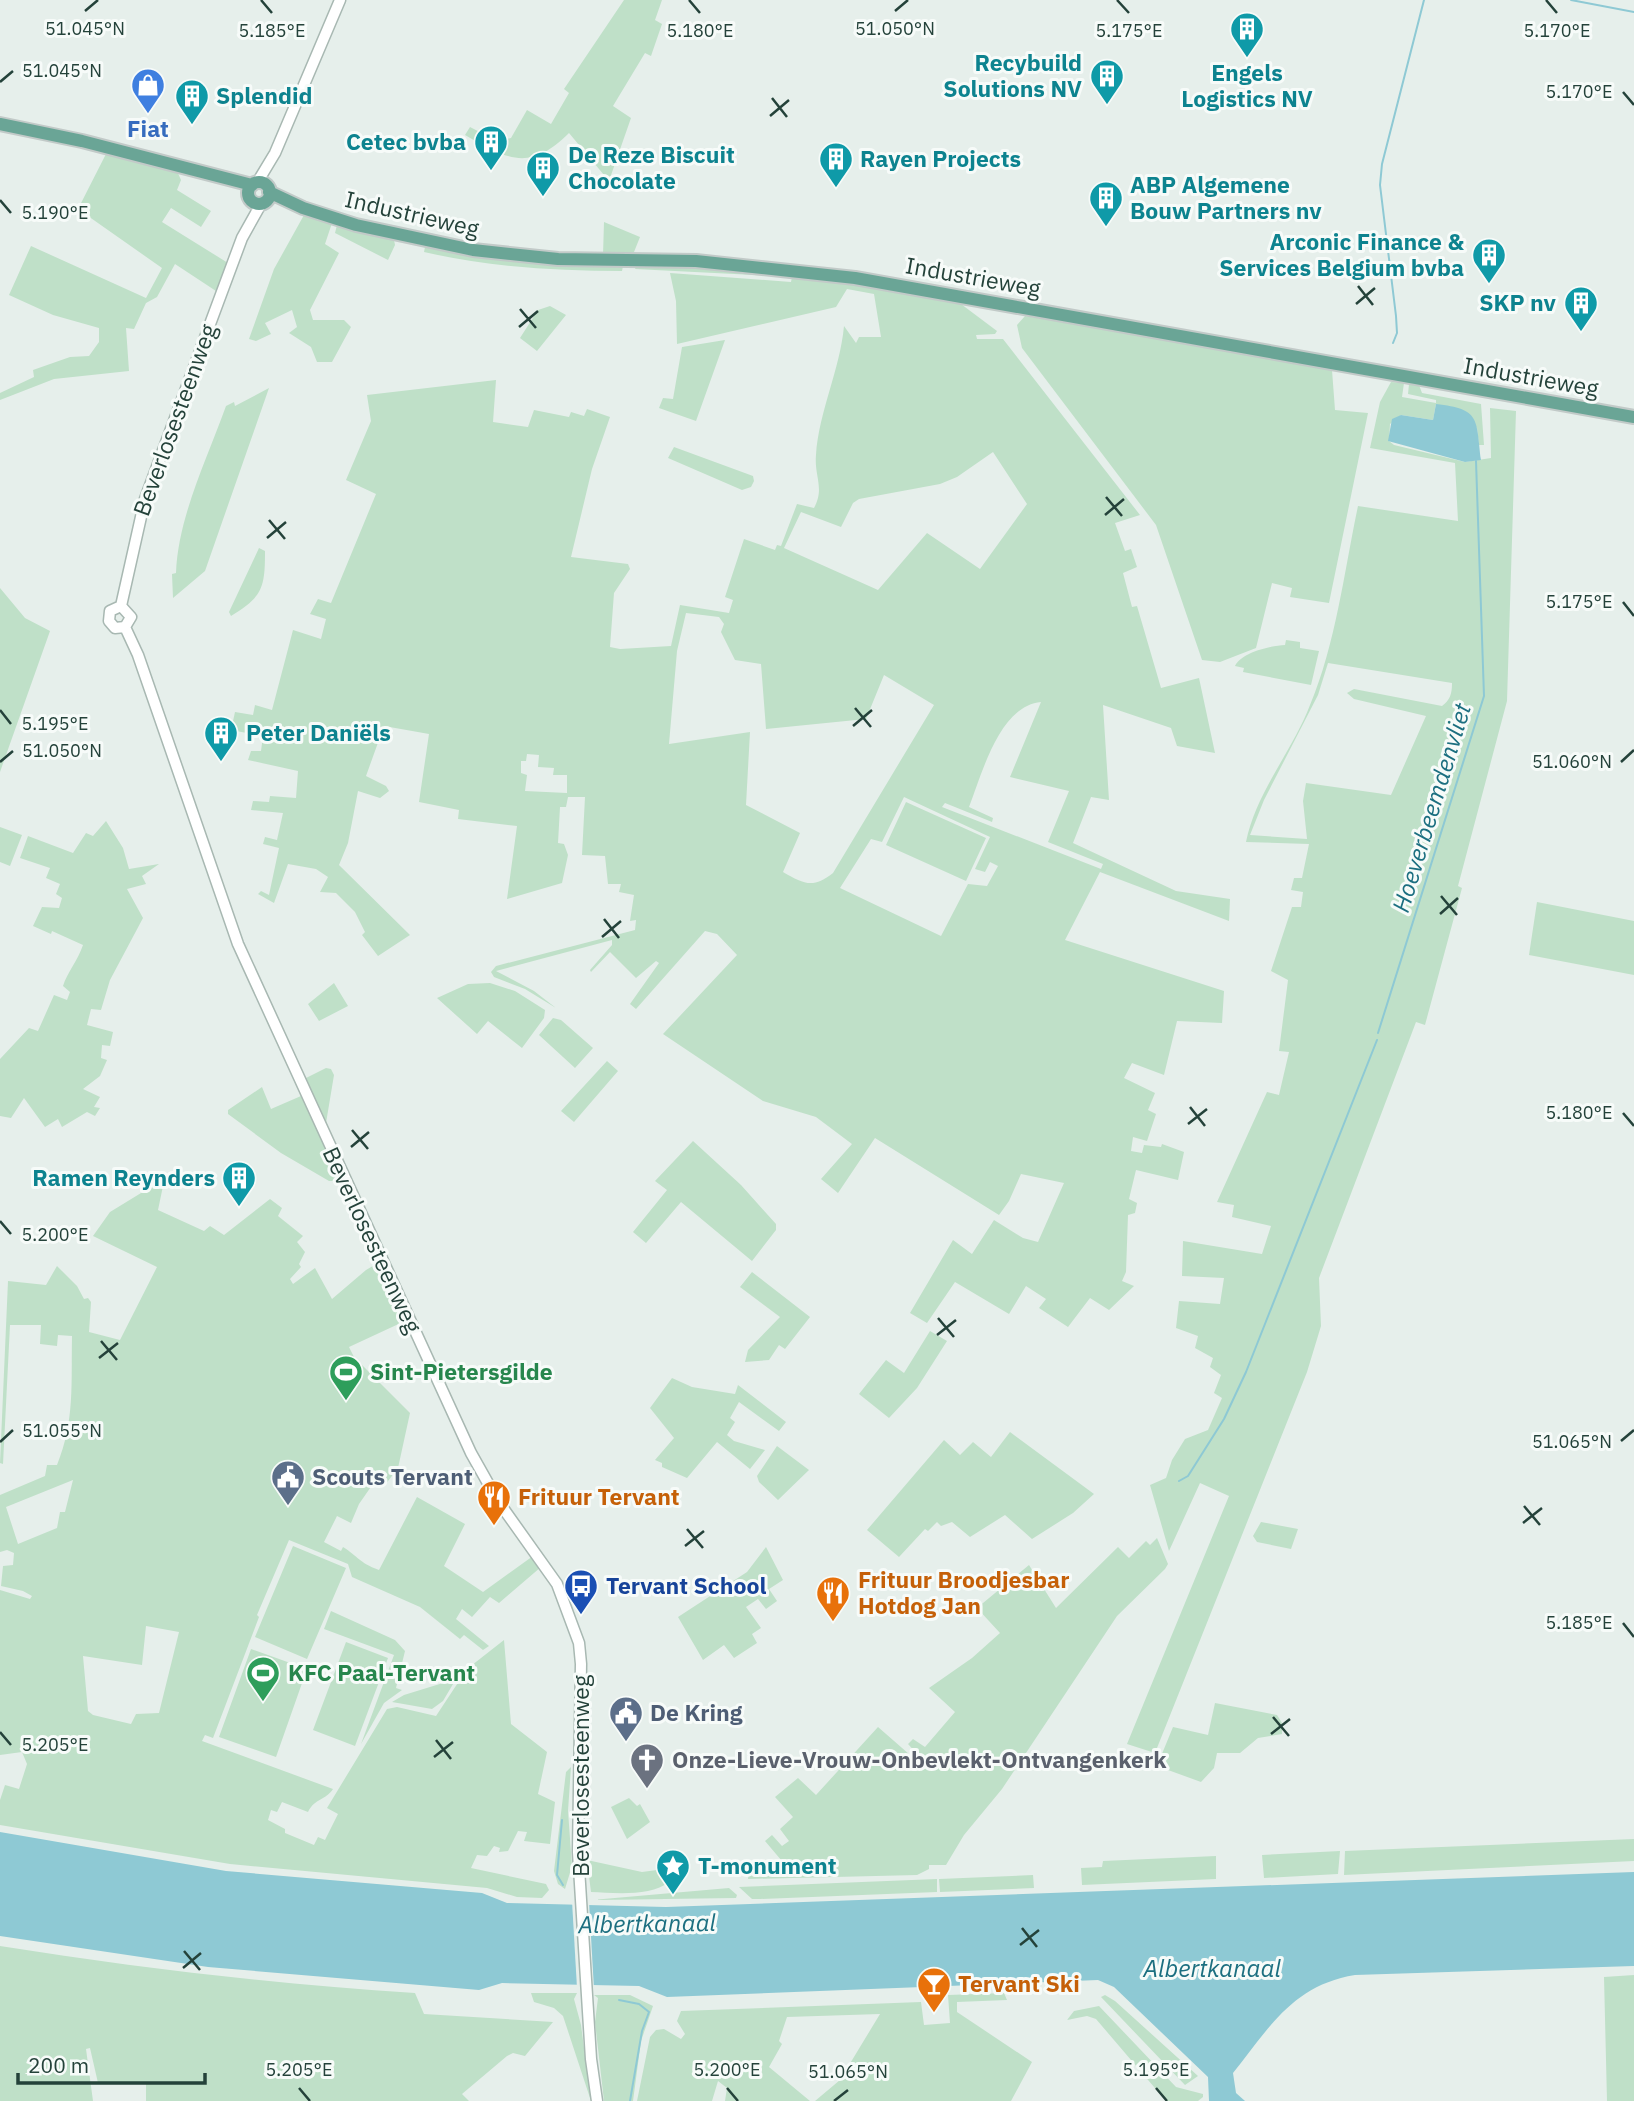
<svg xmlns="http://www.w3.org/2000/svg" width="1634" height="2101" font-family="'IBM Plex Sans',sans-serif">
<rect width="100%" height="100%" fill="#e6efeb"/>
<path fill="#bfe0c8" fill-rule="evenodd" d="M624,0H662L655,20L662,24L651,56L645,53L613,106L631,118L609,181L569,133C530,172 508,160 465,135L470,127L497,141L511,138L527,110L551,124L569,93L564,89Z
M107,152L177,171L181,180L177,190L211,211L201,227L171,208L162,222L228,263L216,291L175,264L157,297L146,303L134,329L126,328L129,371L54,379L0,400V393L34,377L33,370L70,357L89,356L99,342V328L53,315L9,295L31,246L146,298L162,268L78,209Z
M304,215L332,223L325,244L339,253L310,310L313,320H344L351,327L332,362H317L311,347L289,333L297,327L292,310L265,323L271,334L256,341L249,339L274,269Z
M604,222L640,237L634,252L603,255Z
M337,225L394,240L395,245L388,260L335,233Z
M425,247L486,258L623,266L622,271C556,271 488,267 424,252Z
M637,265L700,267L865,285L961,304L997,331L995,334L976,335L977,339H1003L1140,515L1115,523L1125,551L1131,549L1137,567L1123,573L1132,607L1137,606L1161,688L1199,678L1215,753L1177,746L1171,728L1103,705L1109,800L1091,797L1073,843L1176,891L1230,899L1229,921L1100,872L1065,940L1224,991L1222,1023L1177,1021L1164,1075L1132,1063L1124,1078L1155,1093L1148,1110L1156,1114L1147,1141L1133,1137L1131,1151L1142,1153L1144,1145L1161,1147L1162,1144L1184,1152L1178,1180L1136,1170L1129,1199L1137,1203L1135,1213L1128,1215L1126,1272L1122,1281L1134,1286L1109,1310L1090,1298L1068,1327L1039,1308L1046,1299L1026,1286L1009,1314L955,1282L927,1323L910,1313L953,1240L972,1254L994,1220L1023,1238L1038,1242L1064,1183L1021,1174L1009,1201L999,1215L875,1138L838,1193L821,1179L852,1144L816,1117L763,1101L663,1034L737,955L717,934L705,931L636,1009L630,1004L659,963L656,961L636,978L610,952L591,972L590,970L612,945V940L496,971L534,991L556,1008L525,989L494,977L491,972L496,966L635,930L636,920L630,921L634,895L619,892L621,884H608L605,856L582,855L585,797H568L566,807H560L558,843L564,844L568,855L562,883L507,899L517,826L458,819L459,810L419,802L429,734L384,726L366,776L386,786L389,791L380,798L358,791L348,843L339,865L410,935L378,956L362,935L365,932L355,912L336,893L320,892L328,877L316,869L288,864L274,903L258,894L261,891L269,895L279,848L263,844L265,837L277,840L283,813L251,810L253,801L269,802L270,796L296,798L298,771L248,760L251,751H261L263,736L231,730L235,712L253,715L255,705L272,710L293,630L321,639L326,619L310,614L318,599L331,603L376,494L346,480L371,421L367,395L496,380L493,422L528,427L534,410L569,417L571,412L584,416L587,409L610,417L592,469L571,557L628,564L630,569L614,593L610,647L620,649L671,646L680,605L729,613L733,600L725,597L744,539L775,550L777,545L781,546L797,504L814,508C825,488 814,476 816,455C819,411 840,370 844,326L856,343L859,337H881L874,294L847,289L836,307L677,344L676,301L670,273L791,282L792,277L635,269ZM993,452L1027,504L980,569L927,533L878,590L784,548L801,512L841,527L853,503L859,499L940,484L957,477ZM686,613L719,617L724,624L721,632L735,660L761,664L766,729L866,719L884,675L934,705L833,873C813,889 804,884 783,872L800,833L746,805L750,732L669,744L677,651ZM1041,702L1010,777L1069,791L1048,842L1103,864L1101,869L942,807L945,803L992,822L993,818L969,807C982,774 999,706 1041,702ZM527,754L539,755L538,767L554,768L553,775H567V793L525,791L527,775L521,773V761H526ZM904,797L990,837L975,869L985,872L990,862L998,866L987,886L968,884L941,936L840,888L871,839L882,842Z
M550,306L566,315L537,351L520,338L538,310Z
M1025,316L1219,348L1332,370L1335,410L1368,413L1329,603L1290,597L1292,588L1272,583L1256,648L1220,662L1202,660L1156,525L1022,348L1017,325Z
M725,340L696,421L659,408L663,398L673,399L682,347Z
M1391,382L1404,383L1402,397L1436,403V400L1408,394L1409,384L1419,385L1422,393L1481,404L1484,445H1479L1477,428L1436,404L1433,420L1401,415L1390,424L1389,441L1394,445L1465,462L1491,458L1490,408L1516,411L1507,701L1458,886L1462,888L1425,1025L1416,1022L1319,1278L1321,1326L1307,1372L1155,1753L1127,1744L1229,1496L1200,1483L1169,1551L1150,1485L1166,1478L1172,1460L1185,1439L1208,1430L1222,1398L1214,1393L1221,1375L1210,1367L1213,1358L1195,1348L1198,1336L1176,1328L1179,1301L1220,1304L1224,1278L1182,1276L1183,1241L1262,1254L1271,1226L1232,1217L1234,1205L1217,1202L1267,1092L1279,1095L1289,1052L1279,1051L1288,980L1271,971L1292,907H1301L1303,892L1291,890L1294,878H1302L1309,844L1246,842C1256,792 1292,752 1310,705C1336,643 1344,572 1358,506L1458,521L1455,463L1370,448L1380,402ZM1328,663L1452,683C1452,694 1450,700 1442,706L1354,689L1347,693L1354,699L1426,716L1391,795L1306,783L1303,801L1307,839L1250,835L1264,800L1318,695Z
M269,388L205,571L173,598L172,574L176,573C178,517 207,459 226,406L234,402L235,406Z
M674,447L753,476L754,481L751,487L742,490L668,458Z
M259,548L265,551C265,587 263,597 231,616L229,612Z
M0,588L25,618L50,631L0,772Z
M1286,640L1300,642V648L1319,651L1311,685L1243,672L1244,668L1235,666C1242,652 1270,646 1285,645Z
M906,802L986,838L966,881L886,845Z
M106,821L123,848L129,869L159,864L142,876L146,884L127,889L143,918L110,980L101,1010L91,1009L87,1025L113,1032L110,1046L102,1045L101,1058L107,1060L100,1076L83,1089L100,1097L94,1107L100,1108L95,1116L87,1112L62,1127L58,1119L45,1127L24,1098L11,1118L0,1116V1059L29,1028L38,1031L54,995L67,1000L70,992L63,986C67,973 78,960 83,945L52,931L51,934L33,926L42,907L59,908L62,898L56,894L60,884L46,878L50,868L20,858L28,836L73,853L86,833L93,836Z
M0,827L22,835L10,866L0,862Z
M1537,902L1634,921V975L1529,955Z
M334,983L348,1006L319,1021L308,1004Z
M490,983L515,991L545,1010L544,1018L522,1048L488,1021L477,1034L437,998L468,984Z
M553,1018L561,1020L593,1048L575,1068L539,1035Z
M607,1061L618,1071L574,1122L561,1111Z
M326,1068L331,1069L334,1075L326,1123L304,1079Z
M262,1087L271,1109L301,1096L339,1177L337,1181H329L281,1153L228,1114V1110Z
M693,1141L741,1185L776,1224V1230L752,1261L681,1202L646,1243L633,1232L667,1190L655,1181Z
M159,1182L163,1186L158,1210L204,1231L210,1226L224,1235L270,1199L282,1208L278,1216L303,1236L297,1242L305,1252L299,1264L301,1267L290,1279L293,1284L315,1268L332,1299L366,1270L378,1263L405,1321L349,1347L354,1357L410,1413L398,1468L385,1485L375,1481L359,1504L351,1523L337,1516L324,1542L341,1551L343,1547C359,1557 358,1562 379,1570L417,1497L465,1524L444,1566L483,1592L533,1556L541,1567L499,1603L490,1597L472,1617L462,1609L456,1619L489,1646L483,1650L464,1635L460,1639L420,1607L352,1577L348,1564L289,1540L257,1615L259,1617L213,1738L205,1735L202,1741L333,1789C326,1800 315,1798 308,1812L282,1802L277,1812L271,1810L268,1820L285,1829V1833L314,1845L318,1837L325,1840L338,1814L327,1808L387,1709L397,1707L436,1716L467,1669L504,1640L511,1724L547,1752L538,1794L555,1802L550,1844L524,1841L527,1832L518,1831L508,1851L499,1852L500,1848L494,1846L487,1856L477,1855L471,1868L546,1884L549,1890L542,1898L517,1897L487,1888L230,1864L0,1825V1800L5,1785L19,1789L27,1764L22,1752L0,1755V1590L30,1599L32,1596L23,1591L1,1586L3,1566L13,1565L14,1553L7,1550L0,1552V1495L45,1476L47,1465H57C75,1421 71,1383 72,1336L58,1335L57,1346L40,1344L41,1325H10L3,1464L0,1463L8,1281L46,1285L57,1266L77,1286L84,1299L88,1298L91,1302L89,1332L120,1340L157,1267L93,1236L110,1212ZM73,1480L65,1512H60L57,1528L18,1544L6,1507ZM146,1626L179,1632L159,1713L136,1714L131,1724L93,1715L88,1711L83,1656L142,1665Z
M752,1272L810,1317L785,1349L779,1345L769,1360L745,1362L748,1350L780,1317L740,1287Z
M930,1331L947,1341L917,1388L889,1418L859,1394L886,1360L904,1373Z
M672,1378L692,1387L735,1394L738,1385L786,1422L779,1431L739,1402L730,1418L735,1422L727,1435L734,1441L765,1450L750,1469L717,1442L687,1478L662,1467V1463L655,1460L674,1438L650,1408Z
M1010,1432L1094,1494L1073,1513L1032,1539L1005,1515L970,1537L952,1522L941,1526L937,1522L928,1531L925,1529L899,1557L867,1530L944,1440L960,1455L973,1442L991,1457Z
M777,1446L809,1470L778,1500L759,1482L757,1476Z
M1261,1522L1298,1529L1291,1549L1257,1542L1253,1536Z
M1157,1538L1168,1564L1165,1569L1117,1616L1002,1789L964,1835L946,1865H929V1869L917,1875L748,1879L749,1871L787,1867L765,1841L772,1835L782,1846L789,1841L780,1829L793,1817L775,1797L798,1778L816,1795L878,1727L925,1768L928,1766L908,1744L913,1739L925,1747L955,1712L929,1688L972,1658L1000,1633L977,1608L1029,1565L1056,1608L1118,1547L1129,1558L1146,1541L1150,1545Z
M293,1546L346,1568L307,1659L255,1637Z
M766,1547L783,1580L769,1589L777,1601L766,1609L758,1599L746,1607L761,1628L752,1634L757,1643L734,1658L724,1645L703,1660L678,1617L747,1572Z
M331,1611L395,1640L405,1651L396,1688L402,1690L384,1703L361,1744L394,1655L324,1629Z
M346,1642L388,1658L355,1746L313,1730Z
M251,1649L307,1669L276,1757L219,1737Z
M456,1679L443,1701L432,1709L392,1702L404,1695Z
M1215,1703L1277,1715L1282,1723V1734L1258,1738L1240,1753H1217L1214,1768L1201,1782L1157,1766L1173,1727L1208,1735Z
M571,1767L568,1811L572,1866L565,1889L558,1884L554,1871L566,1772Z
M629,1798L637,1806L640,1804L650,1822L627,1839L611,1807Z
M1634,1839V1861L1344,1875L1345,1851Z
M1340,1851L1338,1874L1264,1878L1262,1855Z
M1216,1856V1879L1082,1885L1081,1868L1102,1867L1103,1861Z
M587,1860L642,1872L672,1868L669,1882C651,1897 613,1893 591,1892Z
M1033,1875L1034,1888L940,1892L939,1879Z
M937,1879V1892L760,1899H752L739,1887Z
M729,1888L737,1895L736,1898L592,1900Z
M0,1946C138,1968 275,1984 415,1993L424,2014L553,2022L525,2056L513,2053L507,2056L462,2094L469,2101H146V2083H98L90,2048L86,2049L93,2101H0Z
M1634,1975V2101H1607L1604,1977Z
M531,1993H577L574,1999L581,2025L591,2101L563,2016L554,2008L534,2002Z
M1004,1993L1007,2000L957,2002V2012L1032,2062L1011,2101H815L840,2080L880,2014L787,2017L779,2041L782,2044L769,2067L810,2101H725L727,2088L718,2081L712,2101H637L650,2037L656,2030L664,2029L681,2039L685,2034L677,2021L681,2011L921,2002L924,2025L950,2023L948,1995Z
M594,1995H630L653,2006L641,2041L633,2101H604L595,2022L598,1998Z
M1105,1995L1115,2001L1198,2076L1185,2085L1101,1997Z
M1099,2006L1176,2087L1203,2094V2097L1198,2101H1166L1096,2019L1087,2016L1067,2020L1074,2011Z"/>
<path fill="#8ec9d4" d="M1436,404C1481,409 1476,419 1481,460L1465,462L1388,441L1392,419L1401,415L1433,420Z
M0,1832L226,1871L482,1893L507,1903L666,1907L1634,1872V1966L1355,1975C1293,1985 1269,2028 1233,2073L1236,2093L1245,2101H1209L1208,2077L1114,1987L1098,1980L667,1997L639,1986L502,1983L479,1990L208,1967L0,1936Z"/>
<path fill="#e6efeb" d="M572,1901L589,1902L594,1989L577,1988Z"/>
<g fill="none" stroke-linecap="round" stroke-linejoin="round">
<path stroke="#8ec9d4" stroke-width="2" d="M1571,0L1634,12
M1393,343L1397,333L1396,316L1380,185L1382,164L1424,0
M1378,1033L1484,696L1476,461
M1179,1481L1188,1476L1224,1419L1246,1372L1377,1040
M562,1820L557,1875L563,1885
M619,2000L639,2004L649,2012L642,2031L630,2101"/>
<g stroke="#a8b8b2" stroke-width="13">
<path id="minor" d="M257,183L275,153L340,0
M121,606L145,499L242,238L261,204
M121,606L110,611L109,621L115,628L125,627
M121,606L131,617L125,627
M125,627L138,655L238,944L471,1453L498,1501L557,1584L579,1643L581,1664L578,1852L591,2059L597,2101"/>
</g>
<g stroke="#c2cac8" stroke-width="16">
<path id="major" d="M0,124L82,141L252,185
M248 193a11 11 0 1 1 22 0a11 11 0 1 1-22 0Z
M269,192L303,208L356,225L473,250L558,259L696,261L855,278L1634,417"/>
</g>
<use href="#minor" stroke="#fff" stroke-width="10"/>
<use href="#major" stroke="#6aa596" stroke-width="12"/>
</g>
<path fill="none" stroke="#24423a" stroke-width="2.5" d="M261,0L272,13M689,0L700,13M1117,0L1129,13M1546,0L1557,13M85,11L98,0M895,11L908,0M0,82L13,71M1623,92L1634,105M772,98L787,117M770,116L789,100M0,200L11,213M1358,286L1373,305M1356,304L1375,288M520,309L536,328M519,327L538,311M1106,497L1122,516M1105,515L1124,499M269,520L285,539M267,538L286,522M1623,602L1634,616M855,708L871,727M0,710L11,724M853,726L872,710M0,762L13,751M1621,762L1634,750M1441,896L1457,915M1440,914L1458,898M604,919L619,938M602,937L621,921M1190,1107L1205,1126M1623,1113L1634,1126M1188,1124L1207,1109M352,1130L368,1149M351,1147L369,1132M0,1221L11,1234M938,1318L954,1337M937,1335L956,1320M101,1341L117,1360M99,1358L118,1343M1621,1441L1634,1430M0,1442L13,1430M1524,1506L1540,1525M1523,1523L1542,1508M687,1529L703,1548M685,1546L704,1531M1623,1623L1634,1637M1273,1717L1289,1736M0,1732L11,1745M1271,1734L1290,1719M436,1740L451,1759M434,1757L453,1742M1022,1928L1037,1947M1020,1945L1039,1930M184,1951L200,1970M183,1968L201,1953M299,2088L310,2101M727,2088L738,2101M1156,2088L1167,2101M834,2101L848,2090"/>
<defs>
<g id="building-pin" transform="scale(1.75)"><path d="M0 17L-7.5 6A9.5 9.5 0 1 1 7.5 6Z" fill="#0f9aa8" stroke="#f7fbf9"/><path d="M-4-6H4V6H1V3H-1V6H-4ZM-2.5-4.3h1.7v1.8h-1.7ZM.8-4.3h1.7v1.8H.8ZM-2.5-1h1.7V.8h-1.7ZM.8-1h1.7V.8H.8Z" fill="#fff"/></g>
<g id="shop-pin" transform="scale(1.75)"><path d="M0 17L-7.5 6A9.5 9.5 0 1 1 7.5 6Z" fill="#3f7fe0" stroke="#f7fbf9"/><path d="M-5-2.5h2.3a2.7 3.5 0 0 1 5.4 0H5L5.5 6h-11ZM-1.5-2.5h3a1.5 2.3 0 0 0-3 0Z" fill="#fff"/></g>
<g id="stadium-pin" transform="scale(1.75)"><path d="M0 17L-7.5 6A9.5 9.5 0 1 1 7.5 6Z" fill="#2e9e5b" stroke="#f7fbf9"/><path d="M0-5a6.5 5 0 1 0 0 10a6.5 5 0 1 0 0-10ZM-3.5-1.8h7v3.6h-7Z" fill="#fff"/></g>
<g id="civic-pin" transform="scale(1.75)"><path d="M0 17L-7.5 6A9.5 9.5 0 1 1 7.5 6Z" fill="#5c6f8a" stroke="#f7fbf9"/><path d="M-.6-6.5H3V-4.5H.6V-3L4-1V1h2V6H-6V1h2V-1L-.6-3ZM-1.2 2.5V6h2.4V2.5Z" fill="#fff"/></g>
<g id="restaurant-pin" transform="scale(1.75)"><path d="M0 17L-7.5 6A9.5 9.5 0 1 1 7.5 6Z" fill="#e8710a" stroke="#f7fbf9"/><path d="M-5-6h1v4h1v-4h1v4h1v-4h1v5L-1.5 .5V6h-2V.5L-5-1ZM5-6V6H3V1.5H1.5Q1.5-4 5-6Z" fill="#fff"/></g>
<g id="bus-pin" transform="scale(1.75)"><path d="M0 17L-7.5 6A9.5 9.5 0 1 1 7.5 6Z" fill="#1a4fb4" stroke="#f7fbf9"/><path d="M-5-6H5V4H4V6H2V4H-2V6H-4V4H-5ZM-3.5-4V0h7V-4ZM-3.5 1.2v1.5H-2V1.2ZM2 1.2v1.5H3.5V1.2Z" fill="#fff"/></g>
<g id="church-pin" transform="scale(1.75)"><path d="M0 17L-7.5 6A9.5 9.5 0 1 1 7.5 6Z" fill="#6b7280" stroke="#f7fbf9"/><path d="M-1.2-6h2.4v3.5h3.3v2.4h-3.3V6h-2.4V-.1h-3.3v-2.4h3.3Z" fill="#fff"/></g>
<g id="sight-pin" transform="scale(1.75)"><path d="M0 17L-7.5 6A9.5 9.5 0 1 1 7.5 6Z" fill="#0f9aa8" stroke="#f7fbf9"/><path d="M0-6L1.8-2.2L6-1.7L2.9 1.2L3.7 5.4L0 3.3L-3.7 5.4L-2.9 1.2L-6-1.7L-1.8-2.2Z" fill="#fff"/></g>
<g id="bar-pin" transform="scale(1.75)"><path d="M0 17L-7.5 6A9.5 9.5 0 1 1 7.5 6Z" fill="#e8710a" stroke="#f7fbf9"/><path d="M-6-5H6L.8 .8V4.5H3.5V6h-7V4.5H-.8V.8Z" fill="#fff"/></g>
</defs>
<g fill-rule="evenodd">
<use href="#building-pin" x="1247" y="29"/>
<use href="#building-pin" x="1107" y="76"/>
<use href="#shop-pin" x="148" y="85"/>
<use href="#building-pin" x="192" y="96"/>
<use href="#building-pin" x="491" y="142"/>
<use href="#building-pin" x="836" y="159"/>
<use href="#building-pin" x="543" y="168"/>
<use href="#building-pin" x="1106" y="198"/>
<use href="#building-pin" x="1489" y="255"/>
<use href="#building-pin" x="1581" y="303"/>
<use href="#building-pin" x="221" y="733"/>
<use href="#building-pin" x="239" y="1178"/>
<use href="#stadium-pin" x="346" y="1372"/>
<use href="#civic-pin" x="288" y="1477"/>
<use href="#restaurant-pin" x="494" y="1497"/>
<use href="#bus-pin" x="581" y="1586"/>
<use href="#restaurant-pin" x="833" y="1593"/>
<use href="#stadium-pin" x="263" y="1673"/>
<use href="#civic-pin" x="626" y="1713"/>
<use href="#church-pin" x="647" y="1760"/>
<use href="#sight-pin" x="673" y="1866"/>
<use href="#bar-pin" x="934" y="1984"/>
</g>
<g text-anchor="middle" stroke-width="6" stroke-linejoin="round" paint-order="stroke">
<g font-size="23" font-weight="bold" fill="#0d838f" stroke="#f7fbf9" text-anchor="start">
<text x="1082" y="71" text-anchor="end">Recybuild<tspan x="1082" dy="26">Solutions NV</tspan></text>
<text x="1247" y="81" text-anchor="middle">Engels<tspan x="1247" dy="26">Logistics NV</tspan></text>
<text x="216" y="104">Splendid</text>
<text x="466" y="150" text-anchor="end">Cetec bvba</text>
<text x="568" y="163">De Reze Biscuit<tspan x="568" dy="26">Chocolate</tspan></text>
<text x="860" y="167">Rayen Projects</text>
<text x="1130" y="193">ABP Algemene<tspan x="1130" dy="26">Bouw Partners nv</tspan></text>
<text x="1464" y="250" text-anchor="end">Arconic Finance &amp;<tspan x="1464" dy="26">Services Belgium bvba</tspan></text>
<text x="1556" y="311" text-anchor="end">SKP nv</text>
<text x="246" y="741">Peter Daniëls</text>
<text x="215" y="1186" text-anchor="end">Ramen Reynders</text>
<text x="698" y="1874">T-monument</text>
</g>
<g font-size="23" font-weight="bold" fill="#366cbe" stroke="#f7fbf9">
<text x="148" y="137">Fiat</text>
</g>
<g font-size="23" fill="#24423a" stroke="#f7fbf9">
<text transform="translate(412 214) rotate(13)" y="8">Industrieweg</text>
<text transform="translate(973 277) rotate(10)" y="8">Industrieweg</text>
<text transform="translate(1531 377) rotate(10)" y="8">Industrieweg</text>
<text transform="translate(175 420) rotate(-70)" y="8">Beverlosesteenweg</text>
<text transform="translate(372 1240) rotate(65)" y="8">Beverlosesteenweg</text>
<text transform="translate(581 1776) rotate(-90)" y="8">Beverlosesteenweg</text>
</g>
<g font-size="23" font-weight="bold" fill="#27864d" stroke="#f7fbf9" text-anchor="start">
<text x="370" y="1380">Sint-Pietersgilde</text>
<text x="288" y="1681">KFC Paal-Tervant</text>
</g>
<g font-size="23" font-weight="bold" fill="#4e5e75" stroke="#f7fbf9" text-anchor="start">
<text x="312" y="1485">Scouts Tervant</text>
<text x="650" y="1721">De Kring</text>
</g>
<g font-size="23" font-weight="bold" fill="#c56008" stroke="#f7fbf9" text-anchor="start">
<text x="518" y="1505">Frituur Tervant</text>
<text x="858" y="1588">Frituur Broodjesbar<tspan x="858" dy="26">Hotdog Jan</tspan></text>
<text x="958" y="1992">Tervant Ski</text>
</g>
<g font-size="23" font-weight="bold" fill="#164399" stroke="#f7fbf9" text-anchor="start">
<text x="606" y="1594">Tervant School</text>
</g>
<g font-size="23" font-weight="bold" fill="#5b616d" stroke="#f7fbf9" text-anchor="start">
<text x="672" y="1768">Onze-Lieve-Vrouw-Onbevlekt-Ontvangenkerk</text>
</g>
<g font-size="24" font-style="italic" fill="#1c6f80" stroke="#f7fbf9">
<text transform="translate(1432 808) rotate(-73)" y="8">Hoeverbeemdenvliet</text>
<text transform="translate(647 1924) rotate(-1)" y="8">Albertkanaal</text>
<text x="1212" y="1977">Albertkanaal</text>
</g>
</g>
<g font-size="18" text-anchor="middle" fill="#24423a" stroke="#f7fbf9" stroke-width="6" stroke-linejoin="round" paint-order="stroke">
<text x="85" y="35">51.045°N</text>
<text x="895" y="35">51.050°N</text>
<text x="272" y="37">5.185°E</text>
<text x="700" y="37">5.180°E</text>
<text x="1129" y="37">5.175°E</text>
<text x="1557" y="37">5.170°E</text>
<text x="62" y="77">51.045°N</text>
<text x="1579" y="98">5.170°E</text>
<text x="55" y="219">5.190°E</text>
<text x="1579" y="608">5.175°E</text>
<text x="55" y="730">5.195°E</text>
<text x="62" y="757">51.050°N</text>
<text x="1572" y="768">51.060°N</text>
<text x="1579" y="1119">5.180°E</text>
<text x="55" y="1241">5.200°E</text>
<text x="62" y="1437">51.055°N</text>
<text x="1572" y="1448">51.065°N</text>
<text x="1579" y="1629">5.185°E</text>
<text x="55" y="1751">5.205°E</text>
<text x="299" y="2076">5.205°E</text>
<text x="727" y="2076">5.200°E</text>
<text x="1156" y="2076">5.195°E</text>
<text x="848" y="2078">51.065°N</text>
</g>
<path d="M18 2073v10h187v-10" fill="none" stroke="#24423a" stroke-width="3.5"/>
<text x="28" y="2073" font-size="21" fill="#24423a" stroke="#f7fbf9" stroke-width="5" paint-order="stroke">200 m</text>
</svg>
